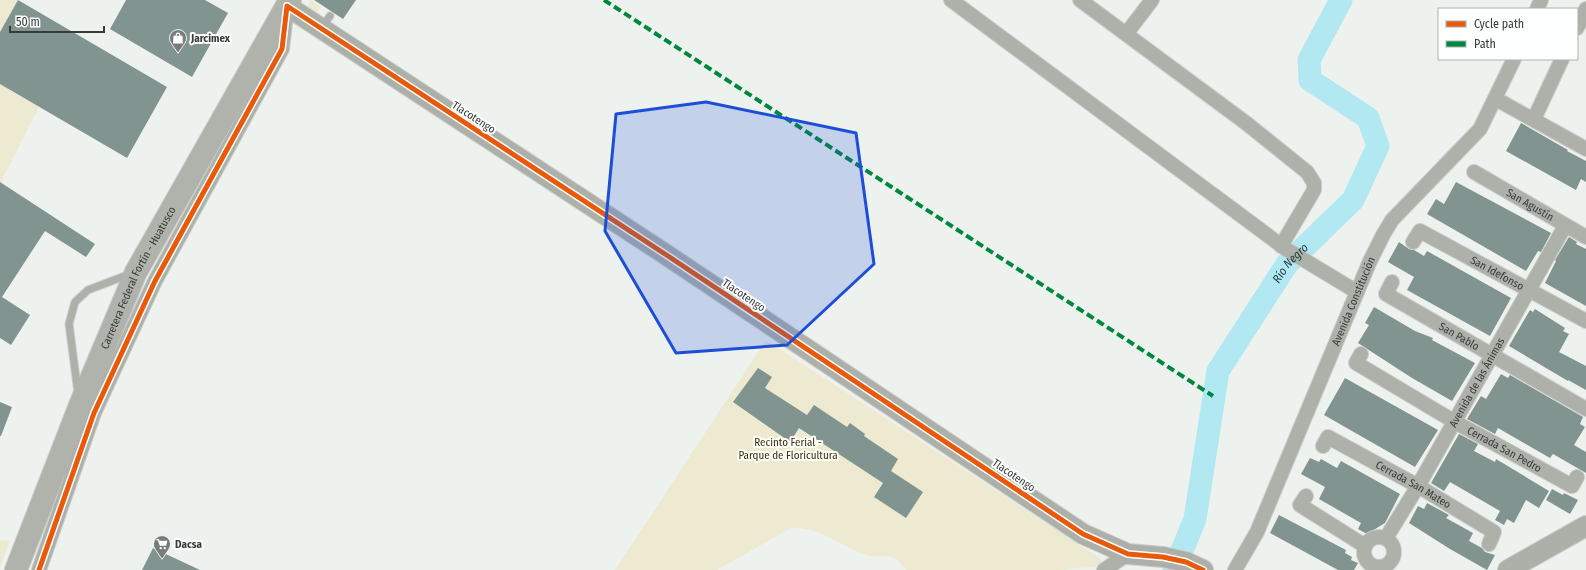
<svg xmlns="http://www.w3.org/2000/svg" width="1586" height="570" font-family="'Fira Sans Condensed',sans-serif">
<rect width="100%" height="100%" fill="#eef2ef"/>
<path fill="#eee9d1" d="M0,0H18L0,32Z
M311,0L321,7L314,17L307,7Z
M0,84L39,107L0,184Z
M766,340L1101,559L1099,566L1061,570H907C903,567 900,562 896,559C890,555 879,557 871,556C842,549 823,526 791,528L717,570H615Z
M0,540L10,541L0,568Z"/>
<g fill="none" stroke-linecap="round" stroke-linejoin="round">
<path stroke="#b1e8f1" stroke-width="23" id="s1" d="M1174,570L1195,519L1218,371L1287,264L1353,200L1378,146L1368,118L1310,80L1309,60L1341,0"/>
</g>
<path fill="#829490" d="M18,0L167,87L127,158L0,84V32Z
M126,0H205L228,13L192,77L110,29Z
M314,0H356L343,19Z
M1521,123L1568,150L1567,151L1586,161V182L1581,179L1576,190L1506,151Z
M0,182L95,244L86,257L45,231L2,297L30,315L11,345L0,338Z
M1456,182L1551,233L1541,252L1538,251L1526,271L1427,214L1436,199L1444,204Z
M1569,237L1577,242L1576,244L1586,249V306L1545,283L1556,261L1555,260Z
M1399,242L1409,249L1414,250L1424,256L1427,251L1511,298L1490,336L1407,290L1414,277L1388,262Z
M1374,307L1415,331L1433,338L1432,340L1475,363L1452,401L1412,378L1358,343L1369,325L1365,323Z
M1535,309L1565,328L1563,331L1569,334L1559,352L1586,366V390L1568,380V381L1509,346L1530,310L1533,312Z
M758,368L772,377L765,388L807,415L814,405L847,427L850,423L865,434L864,436L898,459L891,471L923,492L906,518L874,497L883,483L799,428L790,442L733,402Z
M1501,374L1508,378L1510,375L1583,417L1580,424L1585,427L1574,445L1586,452V473L1553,454L1550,458L1498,428L1495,434L1467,419L1481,396L1486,399Z
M1345,378L1438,430L1415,467L1324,415Z
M0,402L12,407L1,436H0Z
M1459,434L1478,444L1474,451L1495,462L1496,459L1549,491L1539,508L1526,500L1514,523L1507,519L1504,525L1495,520L1500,511L1450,482L1444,491L1431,483Z
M1310,458L1319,462L1321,459L1337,468L1341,461L1400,494L1385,523L1367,534L1358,529L1361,523L1319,499L1325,487L1301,474Z
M1552,489L1563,495L1564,493L1578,500L1570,514L1546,500Z
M1427,503L1449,515L1446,518L1473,533L1469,541L1482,548L1485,552L1495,555L1487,570L1450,549L1409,523L1418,506L1424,509Z
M1279,515L1346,550L1345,553L1352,557L1351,560L1358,563L1354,570H1338L1270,533Z
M153,548L200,570H142Z"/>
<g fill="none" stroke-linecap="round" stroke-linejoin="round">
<g stroke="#cacdcb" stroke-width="9">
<path id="lane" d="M322,27L330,16
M78,393L69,324L75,302L88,290L130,274"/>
</g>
<g stroke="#cacdcb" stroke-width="16">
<g id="street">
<path d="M951,0L1286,249L1357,292"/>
<path d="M1080,0L1246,123L1307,172L1314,183V190L1281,246"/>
<path d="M1537,9L1541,0"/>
<path d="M1577,28L1586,9"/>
<path d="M1126,34L1152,0"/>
<path d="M1496,99L1586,149"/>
<path d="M1534,119L1562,59"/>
<path id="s2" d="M1474,172L1586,237"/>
<path id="s3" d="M1413,242L1420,231L1586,321"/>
<path id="s4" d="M1392,282L1386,294L1586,409"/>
<path id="s5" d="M1361,354L1356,363L1455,422L1572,486L1577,477"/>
<path id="s6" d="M1323,446L1328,437L1418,486L1494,532L1489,544"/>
<path d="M1306,496L1300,505L1365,546"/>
<circle cx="1379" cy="552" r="15"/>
<path id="s7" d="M1386,538L1418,486L1565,226"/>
<path d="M39,570L94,413L155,281L282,49L286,14"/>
<path d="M1104,570L1128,554"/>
<path id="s8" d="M1235,570L1257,532L1370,261L1383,235L1392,220L1480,129L1514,59"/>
</g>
</g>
<g stroke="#cacdcb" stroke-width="22">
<path id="secondary" d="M287,6L665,254L1083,534L1128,554L1163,557L1186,562L1203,570
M1508,570L1586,526"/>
</g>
<g stroke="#cacdcb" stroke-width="24">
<g id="primary">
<path id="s9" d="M16,570L80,405L136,272L290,0"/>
</g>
</g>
<use href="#lane" stroke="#adb1a9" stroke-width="7"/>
<use href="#street" stroke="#adb1a9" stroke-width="14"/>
<use href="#secondary" stroke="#acb0a8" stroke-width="20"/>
<use href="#primary" stroke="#afb3ac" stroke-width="22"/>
<path stroke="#00873e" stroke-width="4" stroke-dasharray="8 4" stroke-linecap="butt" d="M604,0L1213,396"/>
<g stroke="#fdfffe" stroke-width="8">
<path id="cycleway" d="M39,570L94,413L155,281L282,49L287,6L665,254L1083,534L1128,554L1163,557L1186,562L1203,570"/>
</g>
<use href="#cycleway" stroke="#e8590c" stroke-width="5"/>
</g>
<path fill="#1d4ed8" fill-opacity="0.2" stroke="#1d4ed8" stroke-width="3" stroke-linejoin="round" d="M706,102L856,133L874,264L787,345L676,353L605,231L616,114Z"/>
<defs>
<g id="shop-pin" transform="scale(0.9)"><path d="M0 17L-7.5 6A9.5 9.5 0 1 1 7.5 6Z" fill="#787b79" stroke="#fdfffe"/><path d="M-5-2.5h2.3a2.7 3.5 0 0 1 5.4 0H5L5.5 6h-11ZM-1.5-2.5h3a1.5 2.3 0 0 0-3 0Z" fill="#fff"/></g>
<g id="supermarket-pin" transform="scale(0.9)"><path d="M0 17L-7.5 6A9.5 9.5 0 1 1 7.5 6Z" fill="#787b79" stroke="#fdfffe"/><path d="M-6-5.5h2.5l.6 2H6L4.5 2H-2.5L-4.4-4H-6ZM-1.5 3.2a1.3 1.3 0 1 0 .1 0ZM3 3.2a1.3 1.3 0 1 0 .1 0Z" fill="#fff"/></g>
</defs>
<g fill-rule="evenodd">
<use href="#shop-pin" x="178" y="38"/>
<use href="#supermarket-pin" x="162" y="544"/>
</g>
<g text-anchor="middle" stroke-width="4" stroke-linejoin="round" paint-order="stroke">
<g font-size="11" font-weight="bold" fill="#383b39" stroke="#fdfffe" text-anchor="start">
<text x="191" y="42">Jarcimex</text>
<text x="175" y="548">Dacsa</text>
</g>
<g font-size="11" fill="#383b39" stroke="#fdfffe">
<text transform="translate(474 117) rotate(33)" y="4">Tlacotengo</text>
<text dy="4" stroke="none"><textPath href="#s2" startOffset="65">San Agustín</textPath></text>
<text dy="4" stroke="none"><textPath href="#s3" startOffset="101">San Idefonso</textPath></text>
<text dy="4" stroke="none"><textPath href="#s9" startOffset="317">Carretera Federal Fortín - Huatusco</textPath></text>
<text transform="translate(744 295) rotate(34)" y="4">Tlacotengo</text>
<text dy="4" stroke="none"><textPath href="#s8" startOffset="294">Avenida Constitución</textPath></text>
<text dy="4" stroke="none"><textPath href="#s4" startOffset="98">San Pablo</textPath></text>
<text dy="4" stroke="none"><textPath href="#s7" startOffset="180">Avenida de las Ánimas</textPath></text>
<text dy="4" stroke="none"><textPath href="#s5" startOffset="182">Cerrada San Pedro</textPath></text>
<text transform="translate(1014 475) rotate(34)" y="4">Tlacotengo</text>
<text dy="4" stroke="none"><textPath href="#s6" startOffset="108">Cerrada San Mateo</textPath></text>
</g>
<g font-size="11" fill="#3c3100" stroke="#fdfffe">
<text x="788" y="446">Recinto Ferial -<tspan x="788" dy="13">Parque de Floricultura</tspan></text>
</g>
<g font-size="12" font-style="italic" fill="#163b41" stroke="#fdfffe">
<text dy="4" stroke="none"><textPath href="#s1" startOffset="335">Río Negro</textPath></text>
</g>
</g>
<rect x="1438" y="8" width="140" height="52" fill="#fdfffe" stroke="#aeb1af"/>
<rect x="1446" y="21" width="20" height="6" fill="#e8590c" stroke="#aeb1af"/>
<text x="1474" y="28" font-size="12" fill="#383b39">Cycle path</text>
<rect x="1446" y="41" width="20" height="6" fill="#00873e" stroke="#aeb1af"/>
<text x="1474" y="48" font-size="12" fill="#383b39">Path</text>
<path d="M10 26v6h94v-6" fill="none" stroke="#383b39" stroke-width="2"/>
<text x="16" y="26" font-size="12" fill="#383b39" stroke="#fdfffe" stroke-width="3" paint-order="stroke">50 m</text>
</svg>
